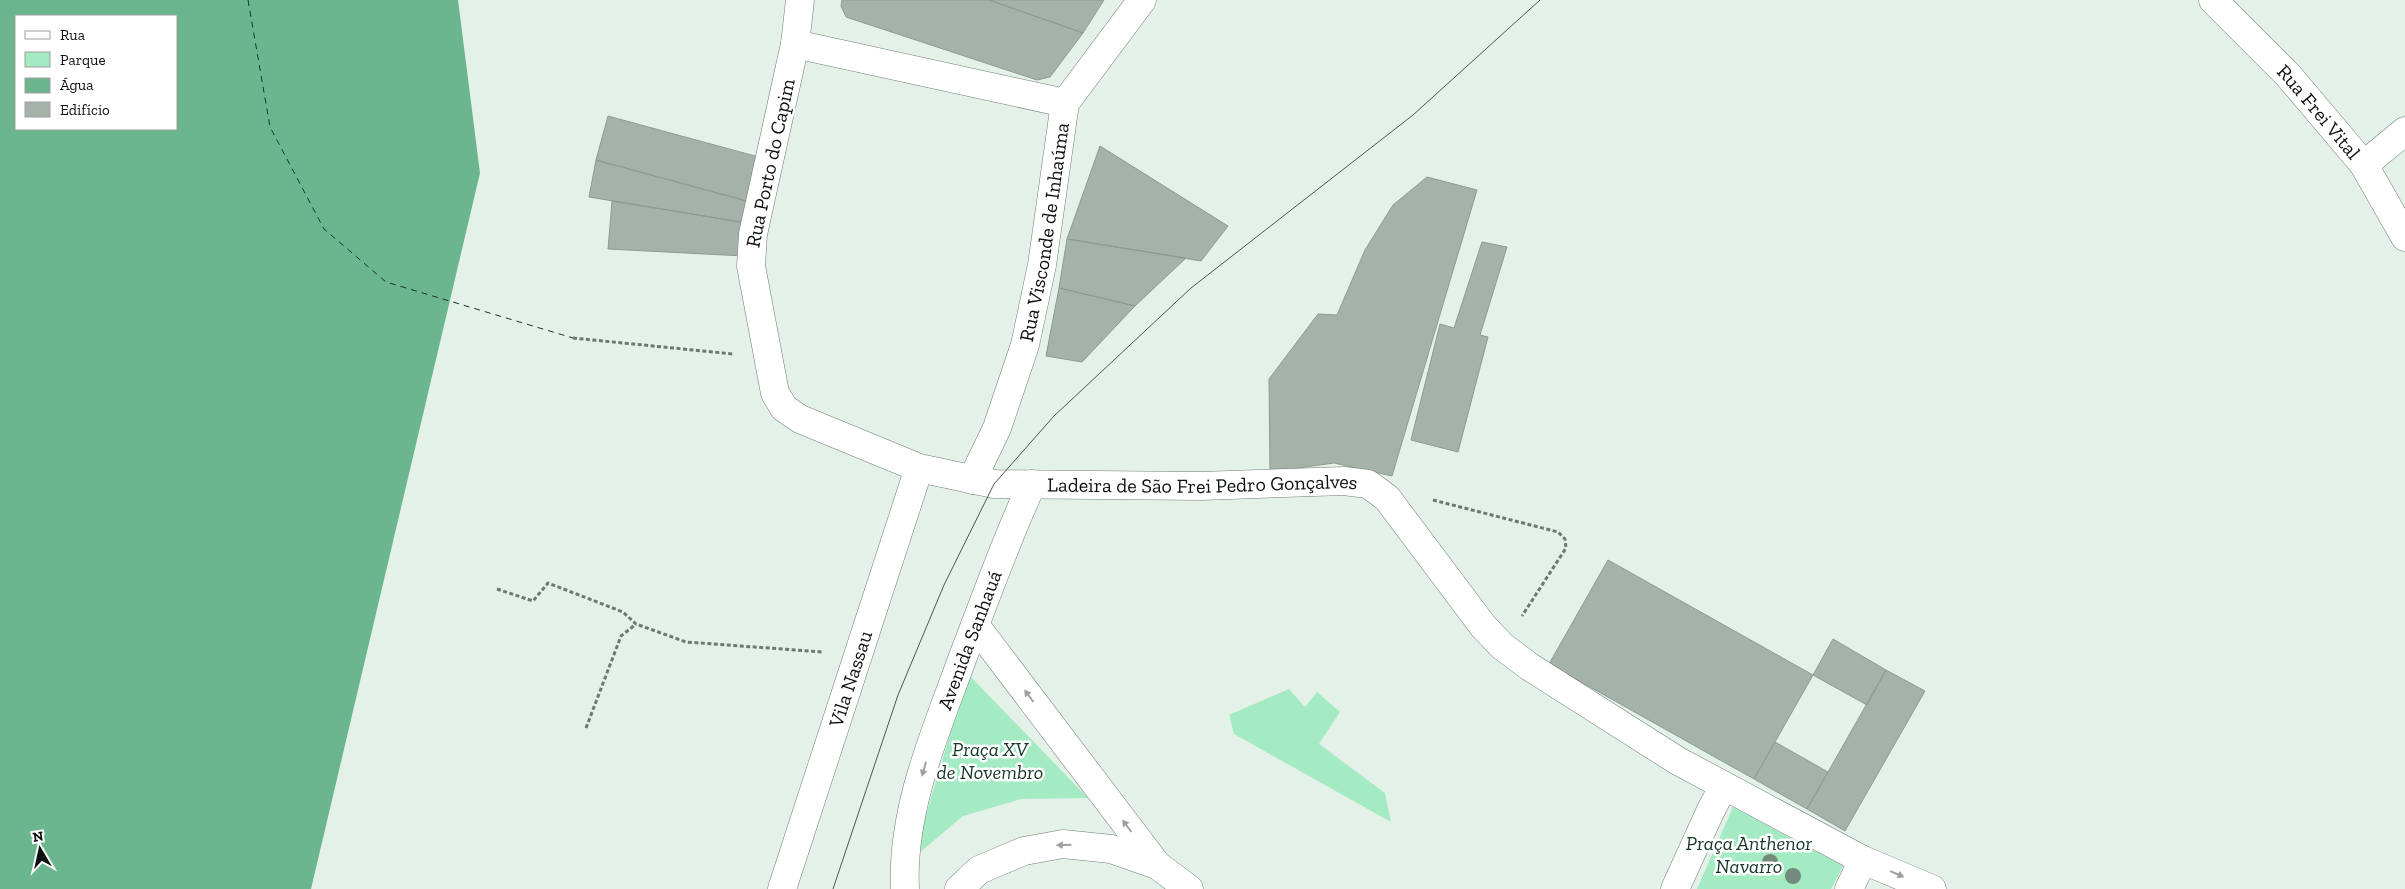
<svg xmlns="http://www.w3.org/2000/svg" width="2405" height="889" font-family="'Zilla Slab',serif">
<rect width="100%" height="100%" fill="#e3f1e8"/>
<path fill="#a4eac3" d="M968,674L1088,798L1021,799L963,816L919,853L920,835Z
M1289,689L1305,707L1317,692L1340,712L1319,744L1385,793L1391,822L1234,734L1229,715Z
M1733,807L1843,866L1831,889H1697Z"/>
<path fill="#6bb68e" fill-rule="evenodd" d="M0,0H458L480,173L311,889H0ZM16,16H176V129H16Z"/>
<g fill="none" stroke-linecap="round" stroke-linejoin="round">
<path stroke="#163727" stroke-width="1" stroke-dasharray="6 5" stroke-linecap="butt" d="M248,0L270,127L324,229L386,282L573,338"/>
</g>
<path fill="#a5b2aa" stroke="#8e9b93" d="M842,0H989L1083,33L1050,77L1037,80L846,17L841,6Z
M989,0H1104L1083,33Z
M608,116L766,159L754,203L596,160Z
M1100,146L1228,226L1201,261L1067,239Z
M596,160L754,203L747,223L589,197Z
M1427,177L1477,190L1392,476L1334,463L1270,472L1269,379L1318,314L1337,315L1365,250L1393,205Z
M612,201L747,223L744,256L608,249Z
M1067,239L1186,258L1135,306L1059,288Z
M1482,242L1507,247L1480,335L1488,337L1458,452L1411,440L1440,324L1454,328Z
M1059,288L1135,306L1082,362L1046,356Z
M1608,560L1813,675L1754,779L1549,664Z
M1833,639L1886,670L1867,705L1813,675Z
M1886,670L1925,691L1845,831L1807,809Z
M1775,742L1828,772L1807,809L1754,779Z"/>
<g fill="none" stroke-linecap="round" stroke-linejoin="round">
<g stroke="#717e76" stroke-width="29">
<g id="street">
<path id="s1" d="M800,0L795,44L753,234L751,266L775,393L784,408L800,419L919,468L994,484L1201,486L1344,481L1368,484L1387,498L1483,626L1502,646L1530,667L1678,761L1863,860"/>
<path id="s2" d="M2213,0L2288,75L2364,165L2405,237"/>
<path d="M795,44L1065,103"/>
<path d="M2364,165L2405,131"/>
<path id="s3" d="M972,480L997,428L1025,345L1042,265L1065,103L1142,0"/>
<path d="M975,625L1157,865"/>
<path id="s4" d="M782,889L919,468"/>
<path id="s5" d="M905,889C901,808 937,729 964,654C986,597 1006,540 1032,484"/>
<path d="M1675,889L1710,812L1723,787"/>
</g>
</g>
<g stroke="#717e76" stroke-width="29">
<path id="secondary" d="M1849,889L1863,860L1932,889"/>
</g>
<g stroke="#717e76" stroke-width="29">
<path id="primary" d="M959,889L979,870L1024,851L1063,844L1111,849L1157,865L1189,889"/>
</g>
<path stroke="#6f7772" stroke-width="3" stroke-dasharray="4 2.5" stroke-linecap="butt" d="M573,338L733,354
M1433,500L1558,532L1565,539L1566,548L1522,616
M497,589L533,601L548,583L623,612L636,624L686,642L823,652
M586,728L621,636L636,624"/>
<use href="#street" stroke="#fff" stroke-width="28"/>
<use href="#secondary" stroke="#fff" stroke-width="28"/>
<use href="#primary" stroke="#fff" stroke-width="28"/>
<path stroke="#4f5652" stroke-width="1" d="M833,889L898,695L944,585L994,484L1054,416L1191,288L1413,115L1540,0"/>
</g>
<g fill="#728b7d">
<circle cx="1770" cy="862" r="8"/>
<circle cx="1793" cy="876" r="8"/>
</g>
<defs><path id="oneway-solid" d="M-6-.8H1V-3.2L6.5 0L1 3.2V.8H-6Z" transform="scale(1.25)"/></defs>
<g fill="#9e9f9f">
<use href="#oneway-solid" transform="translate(1029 696) rotate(-127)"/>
<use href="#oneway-solid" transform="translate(924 769) rotate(106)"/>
<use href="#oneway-solid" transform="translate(1127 826) rotate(-127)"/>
<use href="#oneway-solid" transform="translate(1064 845) rotate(179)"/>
<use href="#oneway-solid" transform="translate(1897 874) rotate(23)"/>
</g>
<g text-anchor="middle" stroke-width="5" stroke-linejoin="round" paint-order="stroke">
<g font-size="20" fill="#0c100e" stroke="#fff">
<text dy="7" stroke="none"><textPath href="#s2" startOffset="154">Rua Frei Vital</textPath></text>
<text transform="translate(770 163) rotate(-78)" y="7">Rua Porto do Capim</text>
<text dy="7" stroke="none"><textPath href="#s3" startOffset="260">Rua Visconde de Inhaúma</textPath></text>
<text dy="7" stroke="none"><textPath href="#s1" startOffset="851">Ladeira de São Frei Pedro Gonçalves</textPath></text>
<text dy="7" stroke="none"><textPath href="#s5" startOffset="259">Avenida Sanhauá</textPath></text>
<text dy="7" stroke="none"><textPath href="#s4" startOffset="221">Vila Nassau</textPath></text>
</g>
<g font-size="20" font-style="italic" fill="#153726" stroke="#fff">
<text x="990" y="756">Praça XV<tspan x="990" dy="23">de Novembro</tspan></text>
<text x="1749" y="850">Praça Anthenor<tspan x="1749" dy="23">Navarro</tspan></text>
</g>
</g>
<rect x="15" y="15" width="162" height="115" fill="#ffffff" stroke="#9e9f9f"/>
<rect x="25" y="31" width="25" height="8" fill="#ffffff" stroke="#9e9f9f"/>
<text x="60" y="40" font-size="15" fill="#0c100e">Rua</text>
<rect x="25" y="52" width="25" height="15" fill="#a4eac3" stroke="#9e9f9f"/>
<text x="60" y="65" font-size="15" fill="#0c100e">Parque</text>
<rect x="25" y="78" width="25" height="15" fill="#6bb68e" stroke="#9e9f9f"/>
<text x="60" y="90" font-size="15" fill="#0c100e">Água</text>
<rect x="25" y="102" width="25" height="15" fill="#a5b2aa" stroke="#9e9f9f"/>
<text x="60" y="115" font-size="15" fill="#0c100e">Edifício</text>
<g transform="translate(40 849) rotate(351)" stroke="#ffffff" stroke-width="4" paint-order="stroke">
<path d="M0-4L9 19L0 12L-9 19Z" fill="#0c100e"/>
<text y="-8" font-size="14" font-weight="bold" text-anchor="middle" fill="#0c100e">N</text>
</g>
</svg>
